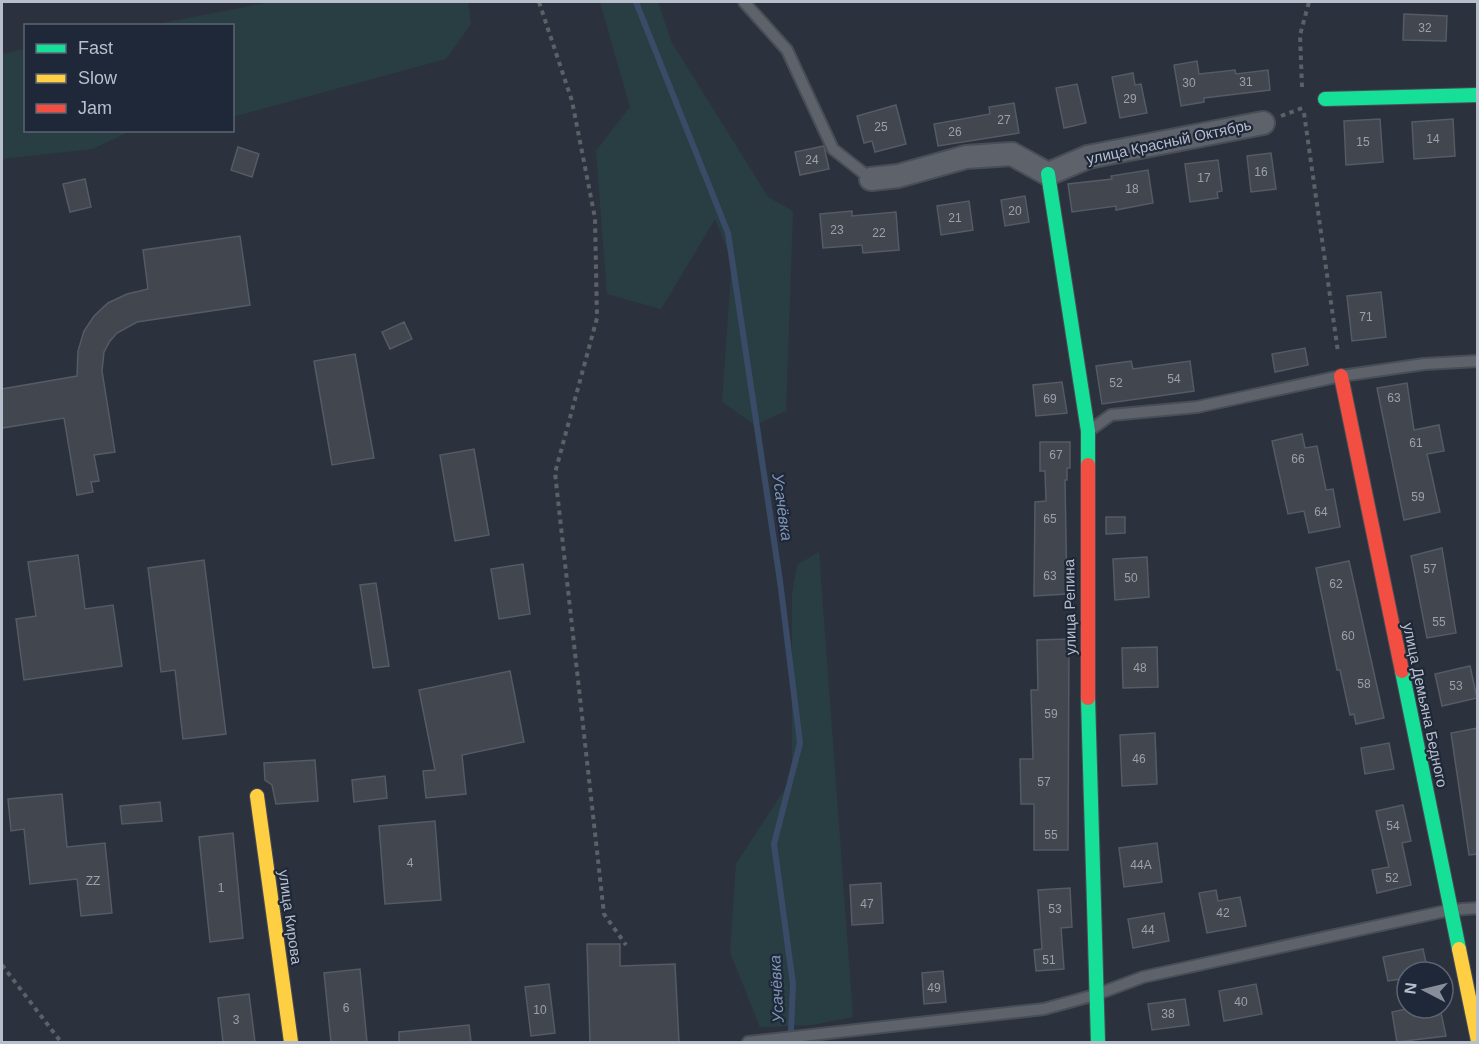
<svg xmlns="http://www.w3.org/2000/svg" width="1479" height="1044" font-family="Helvetica,sans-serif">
<rect width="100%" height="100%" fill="#2c323d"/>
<path fill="#293e43" d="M272,2H468L471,24L446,59L236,116H232V26L152,25Z
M600,2H658L672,43L768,197L793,211L786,411L755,425L722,402L732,260L715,219L661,309L607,294L596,151L630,107Z
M25,49L26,130L130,131L93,149L2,159V54Z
M819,552L853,1017L812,1025L760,1027L730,952L736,864L792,778V595L797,565Z"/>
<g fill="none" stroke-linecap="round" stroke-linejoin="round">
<path stroke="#3a4b68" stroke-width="6" d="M636,2L728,233L780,581L800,743L774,844L793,984L791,1031"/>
</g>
<path fill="#41464f" stroke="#555a64" stroke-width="1.5" d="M1404,14L1447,16L1446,41L1403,40Z
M1197,61L1199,74L1235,70L1236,74L1268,70L1270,90L1204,98V102L1181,106L1174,65Z
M1133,73L1135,85L1141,84L1147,113L1120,118L1112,77Z
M1077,84L1086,123L1064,128L1056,88Z
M1014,103L1019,133L938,146L934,124L990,114L989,107Z
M896,105L906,144L875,152L872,141L864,143L857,116Z
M1380,119L1383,162L1346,165L1344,121Z
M1453,119L1455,156L1414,159L1412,122Z
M824,146L829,169L800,175L795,152Z
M238,147L259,154L252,177L231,170Z
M1271,153L1276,189L1251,192L1247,156Z
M1218,160L1222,191L1217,192L1218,198L1190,202L1185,164Z
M1148,170L1153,203L1116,210V206L1072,212L1068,184L1112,179L1111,176Z
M85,179L91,207L70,212L63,184Z
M1025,196L1029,222L1005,226L1001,200Z
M969,201L973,230L941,235L937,206Z
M852,211V216L896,212L899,250L863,253L862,245L823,248L820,214Z
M240,236L250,305L137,322L117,333L110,341L104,352L102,371L115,452L94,455L99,481L91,482L93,492L77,495L64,418L2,428V389L77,376L78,351L84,331L94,316L108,303L127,294L148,289L143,250Z
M1381,292L1386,337L1352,341L1347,296Z
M404,322L412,339L390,349L382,332Z
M1305,348L1308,365L1275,372L1272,354Z
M355,354L374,458L332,465L314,361Z
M1131,361L1133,369L1190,361L1194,391L1102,404L1096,366Z
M1062,382L1067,413L1036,416L1033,385Z
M1407,383L1414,430L1439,425L1444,451L1427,454L1440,512L1404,520L1377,388Z
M1302,434L1305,448L1317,446L1326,490L1333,489L1340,527L1309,533L1304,511L1288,514L1272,441Z
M1040,442H1070V468H1067V480H1065L1067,594L1034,596L1035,502L1046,501L1045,471H1040Z
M474,449L489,535L455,541L440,455Z
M1106,517H1125V533L1106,534Z
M1442,548L1456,633L1427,638L1411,556Z
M78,555L85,609L113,605L122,666L24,680L16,619L36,616L28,562Z
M1147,557L1149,597L1115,600L1113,559Z
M204,560L226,734L183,739L175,670L161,672L148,568Z
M1349,561L1384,718L1356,724L1354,714L1350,715L1340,670H1337L1316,568Z
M523,564L530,614L499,619L491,569Z
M376,583L389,666L373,668L360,585Z
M1069,639L1068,850H1034V804H1021L1020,759H1033L1031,690H1038L1037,640Z
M1157,647L1158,687L1123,688L1122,648Z
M1470,666L1477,698L1442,706L1435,674Z
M510,671L524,742L462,755L466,794L426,798L423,771L435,770L419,690Z
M1478,728V854L1469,855L1451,733Z
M1155,733L1157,784L1122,786L1120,735Z
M1389,743L1394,769L1365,774L1361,748Z
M315,760L318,801L276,804L272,785L265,780L264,763Z
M385,776L387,798L354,802L352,780Z
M62,794L67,847L105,843L112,913L81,916L77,879L30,884L24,829L11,831L8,799Z
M160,802L162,821L122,824L120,806Z
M1403,805L1411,841L1402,843L1411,885L1377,893L1372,870L1389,867L1376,811Z
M435,821L441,900L385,904L379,826Z
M233,833L243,938L210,942L199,837Z
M1157,843L1162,882L1124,887L1119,848Z
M881,883L883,923L852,925L850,885Z
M1070,888L1072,927L1061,928L1064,969L1036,971L1034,950L1042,949L1038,890Z
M1216,890L1218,901L1240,897L1246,926L1207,933L1199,893Z
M1164,913L1169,941L1133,948L1128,919Z
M587,944H620V966L675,964L679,1042H590Z
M1423,949L1428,972H1407V978L1388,981L1383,957Z
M360,969L367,1042H331L324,973Z
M943,971L946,1002L924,1004L922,973Z
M549,984L555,1033L531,1036L525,987Z
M1256,984L1262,1014L1224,1021L1219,991Z
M249,994L255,1042H223L218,998Z
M1185,999L1189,1025L1152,1030L1148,1004Z
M1411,1008H1440L1446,1036L1397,1042L1392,1012Z
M469,1025L471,1042H399V1032Z"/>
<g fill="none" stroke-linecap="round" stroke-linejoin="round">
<g stroke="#494e56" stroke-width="14">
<path id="lane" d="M744,2L787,50L833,149L871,179
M1093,428L1111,415L1197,407L1341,376L1424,364L1478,361
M748,1042L1044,1009L1095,995L1143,977L1450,910L1478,908"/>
</g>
<g stroke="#494e56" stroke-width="26">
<path id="street" d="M871,179L898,176L966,157L1012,154L1048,174L1088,157L1263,123"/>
</g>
<g stroke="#494e56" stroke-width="16">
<path id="fast" d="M1325,99L1478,95
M1048,174L1088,431V465
M1402,671L1459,949
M1088,698L1098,1042"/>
</g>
<g stroke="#494e56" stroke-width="16">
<path id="slow" d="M257,796L291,1042
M1459,949L1478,1041"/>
</g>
<g stroke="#494e56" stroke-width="16">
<path id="jam" d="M1341,376L1402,671
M1088,465V698"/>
</g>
<path stroke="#5b6166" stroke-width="4" stroke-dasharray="4.5 4.5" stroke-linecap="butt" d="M539,2L572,101L595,218L597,318L555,473L604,914L626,945
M1302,87L1300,35L1309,2
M1304,113L1338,352
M1281,116L1305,107
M2,965L61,1042"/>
<use href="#lane" stroke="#5e626a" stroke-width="10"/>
<use href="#street" stroke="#5e626a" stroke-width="22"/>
<use href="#fast" stroke="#16e098" stroke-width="14"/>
<use href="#slow" stroke="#ffcf43" stroke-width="14"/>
<use href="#jam" stroke="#f24e42" stroke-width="14"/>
</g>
<g text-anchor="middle" stroke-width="4.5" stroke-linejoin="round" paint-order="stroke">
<g font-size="12" fill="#9aa1ad">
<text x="1425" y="32">32</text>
<text x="1246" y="86">31</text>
<text x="1189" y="87">30</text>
<text x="1130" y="103">29</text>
<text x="1004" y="124">27</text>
<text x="881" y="131">25</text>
<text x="955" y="136">26</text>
<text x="1433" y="143">14</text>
<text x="1363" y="146">15</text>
<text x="812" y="164">24</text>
<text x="1261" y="176">16</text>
<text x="1204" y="182">17</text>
<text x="1132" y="193">18</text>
<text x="1015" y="215">20</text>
<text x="955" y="222">21</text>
<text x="837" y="234">23</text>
<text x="879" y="237">22</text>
<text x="1366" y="321">71</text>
<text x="1174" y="383">54</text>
<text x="1116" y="387">52</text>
<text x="1394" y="402">63</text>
<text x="1050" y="403">69</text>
<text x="1416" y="447">61</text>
<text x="1056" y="459">67</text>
<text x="1298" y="463">66</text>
<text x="1418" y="501">59</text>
<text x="1321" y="516">64</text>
<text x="1050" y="523">65</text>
<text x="1430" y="573">57</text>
<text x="1050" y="580">63</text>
<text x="1131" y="582">50</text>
<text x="1336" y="588">62</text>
<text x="1439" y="626">55</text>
<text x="1348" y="640">60</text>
<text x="1140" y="672">48</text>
<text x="1364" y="688">58</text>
<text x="1456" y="690">53</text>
<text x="1051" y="718">59</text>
<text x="1139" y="763">46</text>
<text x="1044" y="786">57</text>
<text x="1393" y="830">54</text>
<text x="1051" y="839">55</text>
<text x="410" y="867">4</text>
<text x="1141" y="869">44А</text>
<text x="1392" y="882">52</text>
<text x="93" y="885">ZZ</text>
<text x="221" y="892">1</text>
<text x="867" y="908">47</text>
<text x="1055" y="913">53</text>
<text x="1223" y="917">42</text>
<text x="1148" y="934">44</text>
<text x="1049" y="964">51</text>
<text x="934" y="992">49</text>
<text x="1241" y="1006">40</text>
<text x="346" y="1012">6</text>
<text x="540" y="1014">10</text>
<text x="1168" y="1018">38</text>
<text x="236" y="1024">3</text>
</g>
<g font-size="15" fill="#b8bfcc" stroke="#1f2838">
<text transform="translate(1169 142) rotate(-12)" y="5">улица Красный Октябрь</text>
<text transform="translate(1070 607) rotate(-91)" y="5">улица Репина</text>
<text transform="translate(1425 705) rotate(78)" y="5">улица Демьяна Бедного</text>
<text transform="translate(290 917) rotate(82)" y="5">улица Кирова</text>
</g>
<g font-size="16" font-style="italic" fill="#7e94b4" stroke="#1f2838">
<text transform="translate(783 507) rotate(82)" y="6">Усачёвка</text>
<text transform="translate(776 989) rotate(-93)" y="6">Усачёвка</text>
</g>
</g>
<rect width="1479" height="1044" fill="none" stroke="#b8bfcc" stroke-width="6"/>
<rect x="24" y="24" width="210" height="108" fill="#1f2838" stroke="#5c6473" stroke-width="1.5"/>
<rect x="36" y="44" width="30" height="9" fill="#16e098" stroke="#5c6473" stroke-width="1.5"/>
<text x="78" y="54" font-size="18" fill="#b8bfcc">Fast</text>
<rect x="36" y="74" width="30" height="9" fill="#ffcf43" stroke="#5c6473" stroke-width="1.5"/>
<text x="78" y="84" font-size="18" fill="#b8bfcc">Slow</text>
<rect x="36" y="104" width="30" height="9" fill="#f24e42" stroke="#5c6473" stroke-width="1.5"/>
<text x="78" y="114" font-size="18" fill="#b8bfcc">Jam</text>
<g transform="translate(1425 990) rotate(277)"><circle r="28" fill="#1f2838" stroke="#5c6473" stroke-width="1.5"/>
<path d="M0-4.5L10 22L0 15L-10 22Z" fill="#878e9a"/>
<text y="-9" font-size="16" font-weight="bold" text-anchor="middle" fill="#b8bfcc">N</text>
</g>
</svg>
